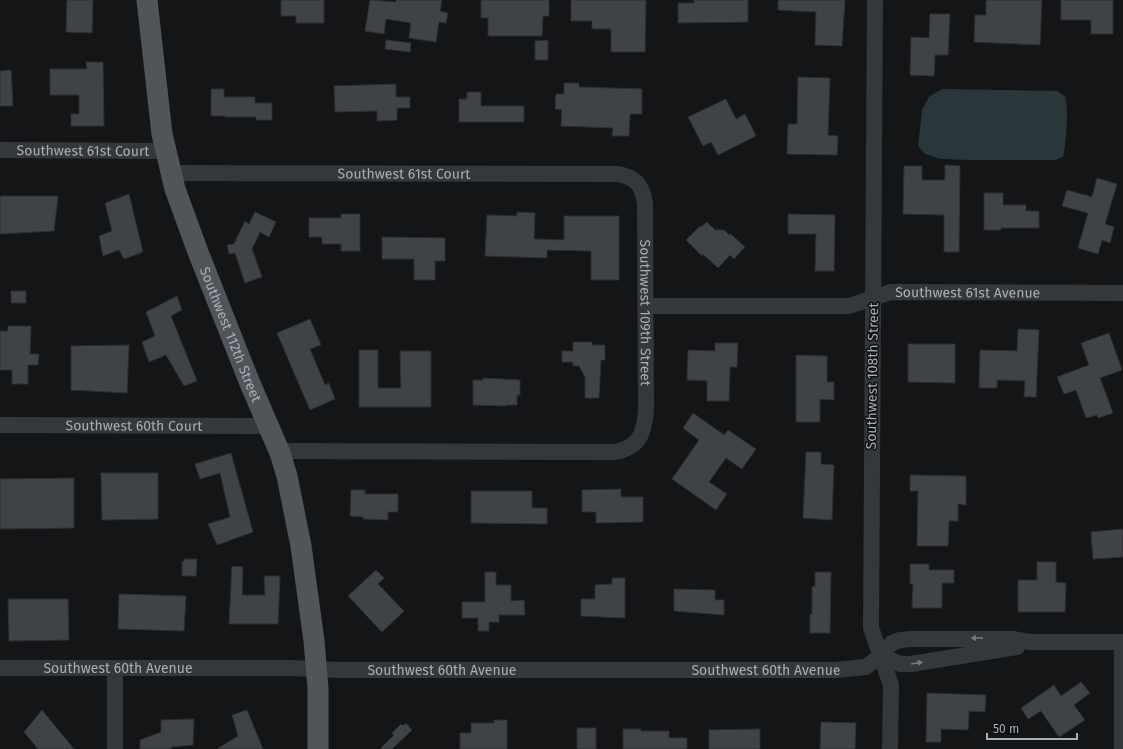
<svg xmlns="http://www.w3.org/2000/svg" width="1123" height="749" font-family="'Fira Sans',sans-serif">
<rect width="100%" height="100%" fill="#141516"/>
<path fill="#2a373a" d="M942,89L1058,91C1060,93 1064,95 1065,97C1069,106 1066,147 1063,157L1055,160H970L941,159L925,154L918,146L922,110L929,97Z"/>
<path fill="#404346" stroke="#2e2f32" d="M67,0H93L92,33L66,32Z
M281,0H324V23H296V16H281Z
M370,0L396,2V0H442L440,11L448,13L446,23L439,22L436,42L409,38L411,23L386,19L384,34L365,31Z
M481,0H549V16H543L542,36H488V18H481Z
M571,0H646L645,52H611V29H592V21H571Z
M694,0H748V22L678,23V3H694Z
M778,0H845L842,46L815,45L816,12L778,10Z
M986,0H1042L1040,45L974,42L975,15H986Z
M1061,0H1113V34H1091V20H1061Z
M930,14H950L948,55H935L934,76L910,75L911,37L929,38Z
M386,40L411,43L410,52L385,49Z
M548,40V60H535V41Z
M86,62H103L104,126H71V114H79V95H50V69H87Z
M11,70L13,106H0V71Z
M798,77L830,78L828,135L838,136L837,155L787,154L788,124H797Z
M564,83H579V87L642,89V114H630L629,136H612L613,128L561,126L562,110L555,109L556,94H564Z
M396,84V97H410V108H397V120L377,121V111L335,112L334,86Z
M211,89H224V97H255V103H272V120H256V117H225V116H211Z
M467,92H481V106H524V122H459V99H467Z
M726,99L736,119L745,114L756,136L718,155L711,142L703,146L688,117Z
M945,165L960,166L959,252H944V215L903,214L904,166H922V180H945Z
M1097,178L1117,184L1105,224L1114,227L1110,243L1102,240L1098,254L1078,248L1088,213L1062,206L1067,190L1092,197Z
M984,193H1003V205H1026V211H1039V228H1001V230H984Z
M129,194L143,252L124,259L119,250L103,256L99,236L112,231L105,203Z
M0,196H58L54,231L0,234Z
M255,212L276,222L269,237L260,232L252,249L262,277L245,283L235,253L229,254L227,245L234,244L245,221L249,224Z
M517,212L535,213L534,239L564,240V216H619V280H591V251L547,250V258L485,256L487,215L517,216Z
M341,214H360V251H341V244H322V237H309V218H341Z
M788,214L835,215L834,271H815L816,234H788Z
M707,222L715,230H724L729,235L731,234L745,247L734,259L730,255L718,268L703,254L702,256L686,240L700,226L701,227Z
M382,237L445,238V261H435V280H414V259H382Z
M11,291H26V303H11Z
M177,296L182,310L171,316L197,381L184,386L166,355L149,362L142,342L155,336L146,312Z
M310,319L321,345L310,349L325,385L329,383L335,399L310,410L277,333Z
M8,326H31L30,354H39L38,365H28V384H12V370H0V331H8Z
M1018,329L1039,330L1036,397H1024L1025,381L997,380V388H979L980,350L1017,351Z
M1109,333L1122,370L1100,378L1113,413L1098,418L1097,415L1086,418L1076,390L1064,394L1057,377L1089,365L1081,343Z
M573,342H592V345H605V360H601L599,398H585V377L579,366H573V362H562V351H573Z
M715,343H738L737,367H730L729,401H707V381L687,380L688,350L715,351Z
M908,344H955V383L908,382Z
M129,345L127,393L71,390V346Z
M359,350H378V388H401L400,351H431V407H359Z
M796,355L827,356V382H834V400L820,399V422H796Z
M483,378L520,380V395H517V405H506V406L473,405V380H483Z
M693,413L724,435L728,430L756,449L742,469L726,458L709,482L727,494L716,510L672,479L699,440L683,428Z
M806,452H821V464L834,465L832,520L803,518Z
M231,453L253,532L217,545L208,524L230,517L220,473L200,479L195,464Z
M101,473H158V519L102,520Z
M910,475L966,476V505L958,504V521H949L948,546H917L918,491H910Z
M74,478V528L0,529V479Z
M621,489V497H643V522L596,523V512H582V490Z
M351,490H365V494H398V512H388V520L363,519V517L350,516Z
M471,491H532V508H547V524L471,523Z
M1123,529V557L1093,559L1091,532Z
M184,559H197L196,576H182V561L184,562Z
M1037,562H1056V582L1066,583L1065,612H1018V580H1037Z
M910,564H929V570H954V583H942V608H912L913,584H910Z
M232,566L243,567L242,595H265L264,576H280L278,624H229Z
M376,570L384,578L378,584L404,611L382,632L348,596Z
M485,572H496V585H511V601L524,600L525,615H499V622H489V631H478V618H462V602H485Z
M815,572H831L830,633H810V614H812V587L815,586Z
M612,578H625V618L581,616V599H595V585L612,584Z
M674,589L715,590V600H724V615L674,611Z
M119,594L186,596L184,631L118,629Z
M8,599H68L69,640L9,641Z
M1081,682L1090,693L1074,705L1085,720L1059,737L1041,711L1028,719L1021,708L1054,685L1061,696Z
M927,693L986,695L985,712L969,711L968,730L941,729V742H926Z
M42,710L74,749H38L24,732Z
M247,710L263,749H217L238,736L232,715Z
M194,719L193,745L171,747V749H140V740L161,732V720Z
M494,720H507V749H460V733H471V723H494Z
M821,722L856,723L855,749H820Z
M406,723L412,730L392,749H380L394,735L392,733L401,724L403,726Z
M577,728H596V749H577Z
M623,729H641V731H669V738H687V749H623Z
M760,729V749H709V730Z"/>
<g fill="none" stroke-linecap="round" stroke-linejoin="round">
<g stroke="#35383b" stroke-width="16">
<path d="M875,0L871,628L891,685L890,749"/>
<path id="s1" d="M0,150L165,151"/>
<path id="s2" d="M170,173L617,174C636,177 642,185 645,203L646,411C644,433 640,447 615,452L279,451"/>
<path id="s3" d="M646,306H849L891,292L1123,293"/>
<path id="s4" d="M0,425L268,426"/>
<path d="M880,656L901,664H911L1017,647"/>
<path id="s5" d="M0,668H289L341,670H835L866,667L880,656L892,643L900,640L911,639H1013L1030,642H1123"/>
<path d="M115,749V668"/>
<path d="M1122,749V642"/>
</g>
<path stroke="#51555a" stroke-width="21" id="s6" d="M147,0L162,134L175,189L198,252L249,381L280,453L287,476L301,546L314,641L318,688V749"/>
</g>
<defs><path id="oneway-solid" d="M-6-.8H1V-3.2L6.5 0L1 3.2V.8H-6Z"/></defs>
<g fill="#73797f">
<use href="#oneway-solid" transform="translate(977 638) rotate(-179)"/>
<use href="#oneway-solid" transform="translate(917 663) rotate(-9)"/>
</g>
<g text-anchor="middle" stroke-width="3" stroke-linejoin="round" paint-order="stroke">
<g font-size="14" fill="#a5afb7" stroke="#0f1011">
<text dy="5" stroke="none"><textPath href="#s1" startOffset="83">Southwest 61st Court</textPath></text>
<text dy="5" stroke="none"><textPath href="#s2" startOffset="234">Southwest 61st Court</textPath></text>
<text dy="5" stroke="none"><textPath href="#s3" startOffset="324">Southwest 61st Avenue</textPath></text>
<text dy="5" stroke="none"><textPath href="#s2" startOffset="601">Southwest 109th Street</textPath></text>
<text dy="5" stroke="none"><textPath href="#s6" startOffset="347">Southwest 112th Street</textPath></text>
<text transform="translate(872 376) rotate(-89)" y="5">Southwest 108th Street</text>
<text dy="5" stroke="none"><textPath href="#s4" startOffset="134">Southwest 60th Court</textPath></text>
<text dy="5" stroke="none"><textPath href="#s5" startOffset="118">Southwest 60th Avenue</textPath></text>
<text dy="5" stroke="none"><textPath href="#s5" startOffset="442">Southwest 60th Avenue</textPath></text>
<text dy="5" stroke="none"><textPath href="#s5" startOffset="766">Southwest 60th Avenue</textPath></text>
</g>
</g>
<path d="M987 733v6h90v-6" fill="none" stroke="#a5afb7" stroke-width="2"/>
<text x="993" y="733" font-size="12" fill="#a5afb7" stroke="#0f1011" stroke-width="3" paint-order="stroke">50 m</text>
</svg>
